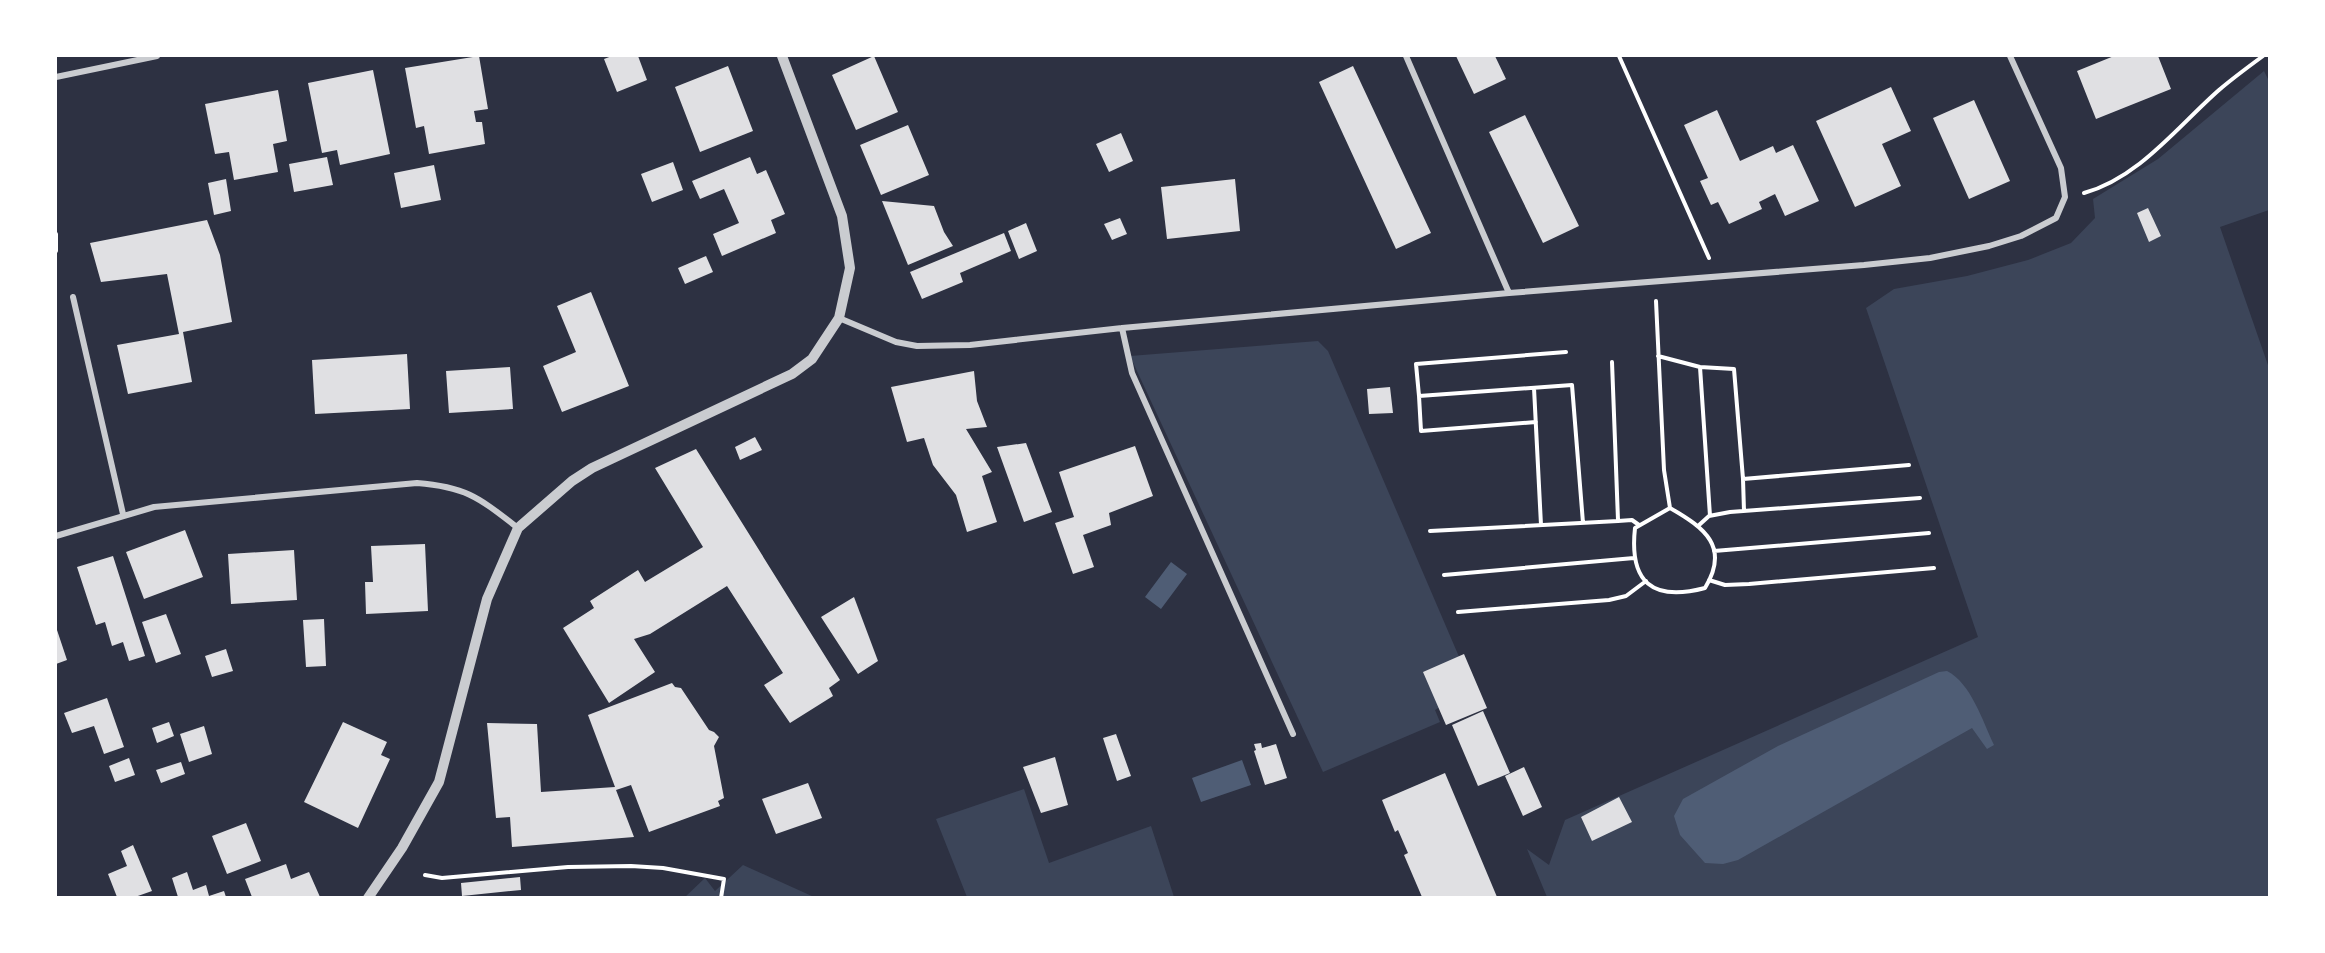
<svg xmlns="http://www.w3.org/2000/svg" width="2325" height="953" font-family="'Public Sans',sans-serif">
<rect width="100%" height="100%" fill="#2d3142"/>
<path fill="#3c4559" d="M2264,71L2270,83L2269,210L2220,227L2269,368V897H1547L1527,849L1549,865L1565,820L1978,637L1866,308L1894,289L1967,276L2028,260L2071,243L2095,218L2093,199L2158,159Z
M1318,341L1328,351L1472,687L1435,710L1440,722L1323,772L1130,356Z
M1024,789L1049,863L1151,826L1174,897H967L936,819Z
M743,865L814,897L684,898L705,878L715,891Z"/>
<path fill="#4f5d75" d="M1171,562L1187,574L1161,609L1145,597Z
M1947,671C1971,683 1983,722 1994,745L1987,749L1972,728L1738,860L1723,864L1705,863L1680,835L1674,816L1683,799L1778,746L1939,672Z
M1242,760L1251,785L1201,802L1192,778Z"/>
<path fill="#e0e0e3" d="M479,56L488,109L474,111L476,122H482L485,144L429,154L424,126L416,128L405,68Z
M612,56H638L647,80L617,92L604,59Z
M874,56L898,112L856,130L832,75Z
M1456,56H1495L1506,79L1474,94Z
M2114,56H2158L2171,89L2096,119L2077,71Z
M728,66L753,131L700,152L675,87Z
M1353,66L1431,233L1396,249L1319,82Z
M373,70L390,154L340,165L337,150L322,153L308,83Z
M1891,87L1911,131L1882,144L1901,186L1855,207L1816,121Z
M278,90L287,141L273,144L278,172L234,180L229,152L215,154L205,104Z
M1974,100L2010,181L1969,199L1933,118Z
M1717,110L1740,161L1773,146L1776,153L1793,145L1819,201L1785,216L1775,194L1759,202L1762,209L1729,224L1718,202L1711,205L1700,181L1708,178L1684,125Z
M1525,115L1579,226L1543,243L1489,132Z
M908,125L929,175L881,195L860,145Z
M1121,133L1133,161L1109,172L1096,144Z
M327,157L333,185L294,192L289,164Z
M750,157L757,174L766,170L785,214L771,220L776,233L722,256L713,234L739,223L724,189L700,199L692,181Z
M673,162L683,190L652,202L641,174Z
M434,165L441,200L401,208L394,173Z
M226,179L231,211L214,215L208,183Z
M1235,179L1240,231L1167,239L1161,187Z
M882,201L934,206L944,232L953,246L908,265Z
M2148,208L2161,236L2149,242L2137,213Z
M1120,218L1127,234L1112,240L1104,224Z
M207,220L220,255L232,322L183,332L192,382L128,394L117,345L179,334L167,274L101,282L90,243Z
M1026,223L1037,251L1019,259L1008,231Z
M1004,233L1011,251L960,273L963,282L922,299L910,272Z
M706,256L713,272L685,284L678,268Z
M591,292L629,386L562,412L543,366L576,352L557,306Z
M407,354L410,409L315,414L312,360Z
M510,367L513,409L449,413L446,371Z
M974,371L977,401L987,427L966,429L992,472L982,476L997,522L967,532L956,495L933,465L924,438L907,442L891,387Z
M1390,387L1393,413L1369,414L1367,389Z
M755,437L762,450L740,460L735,447Z
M1026,443L1052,512L1024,522L997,447Z
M1135,446L1153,496L1109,513L1111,525L1083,535L1094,567L1073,574L1055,523L1074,517L1059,472Z
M696,449L840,680L829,688L833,696L790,723L764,685L783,673L727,586L650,634L634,639L655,672L609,703L563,628L594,608L590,601L638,570L645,582L703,547L655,468Z
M185,530L203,577L144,599L126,552Z
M425,544L428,611L366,614L365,582H373L371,546Z
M294,550L297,600L231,604L228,554Z
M113,556L145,656L129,661L123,642L112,646L105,622L96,625L77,567Z
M854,597L878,661L858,674L821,617Z
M166,614L181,654L156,663L142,622Z
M324,619L326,666L306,667L303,620Z
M56,627L67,660L56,664Z
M226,649L233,671L212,677L205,656Z
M1464,654L1487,708L1446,725L1423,672Z
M672,683L675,687L681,688L709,730L714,732L719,737L714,746L724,798L718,801L720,806L649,832L631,785L616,790L634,837L512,847L510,817L496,818L487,723L537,724L541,792L615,787L588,715Z
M107,698L124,747L104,754L94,726L72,733L64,713Z
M1483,711L1510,773L1478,786L1452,725Z
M169,722L174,736L157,743L152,728Z
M343,722L387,742L381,755L390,759L358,828L304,802Z
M204,726L212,754L189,762L180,734Z
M1116,734L1131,776L1117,781L1103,738Z
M1261,743L1262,748L1276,744L1287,778L1265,785L1254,751L1256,750L1254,744Z
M1055,757L1068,805L1041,813L1023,767Z
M129,758L135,775L115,782L109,766Z
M181,762L185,774L161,783L156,770Z
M1524,767L1542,807L1523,816L1505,776Z
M1445,773L1497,897H1422L1404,855L1408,853L1398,830L1395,832L1382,800Z
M808,783L822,818L776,834L762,799Z
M1619,797L1632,822L1592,841L1581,817Z
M246,823L261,861L227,874L212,836Z
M133,845L152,891L135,897H117L108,874L127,866L121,851Z
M286,864L291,879L309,872L320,897H252L245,879Z
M187,872L193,890L206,885L209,896L224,891L226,897H178L172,878Z
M520,877L521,890L462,896L461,883Z"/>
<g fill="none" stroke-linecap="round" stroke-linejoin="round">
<path stroke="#fff" stroke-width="4" d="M1619,56L1709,258
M2084,193C2139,178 2178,126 2219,90C2233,78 2248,67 2263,56
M56,234V251
M1656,301L1664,470L1670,508C1705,528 1730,547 1705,588C1652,602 1629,582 1635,528L1670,508
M1566,352L1416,364L1419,396L1572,385L1583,523
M1658,356L1700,367L1734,369L1743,479
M1612,362L1618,520
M1700,367L1710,516
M1534,388L1541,525
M1419,396L1421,431L1536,422
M1744,511L1743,479L1909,465
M1698,526L1709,516L1730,512L1920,498
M1430,531L1618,521L1632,520L1639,525
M1714,551L1929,533
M1444,575L1634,558
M1709,580L1725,585L1749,584L1934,568
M1458,612L1609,600L1626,596L1646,581
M425,875L442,878L568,867L631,866L663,868L724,879L721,898"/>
<path stroke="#caccd0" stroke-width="6" d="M1406,56L1509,293
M56,77L157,56
M73,297L123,514
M839,318L896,342L917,346L970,345L1122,328L1509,293L1864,265L1930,258L1989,246L2021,236L2056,218L2065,197L2061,168L2010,56
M1122,328L1132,373L1293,734
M56,536L154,507L417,483C467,487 479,498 518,528"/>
<path stroke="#caccd0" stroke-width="10" d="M368,898L402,848L439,782L487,599L518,528L572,481L592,468L792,374L812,359L839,318L850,268L842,216L782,56"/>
</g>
<rect width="2325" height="953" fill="none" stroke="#ffffff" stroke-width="114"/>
</svg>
